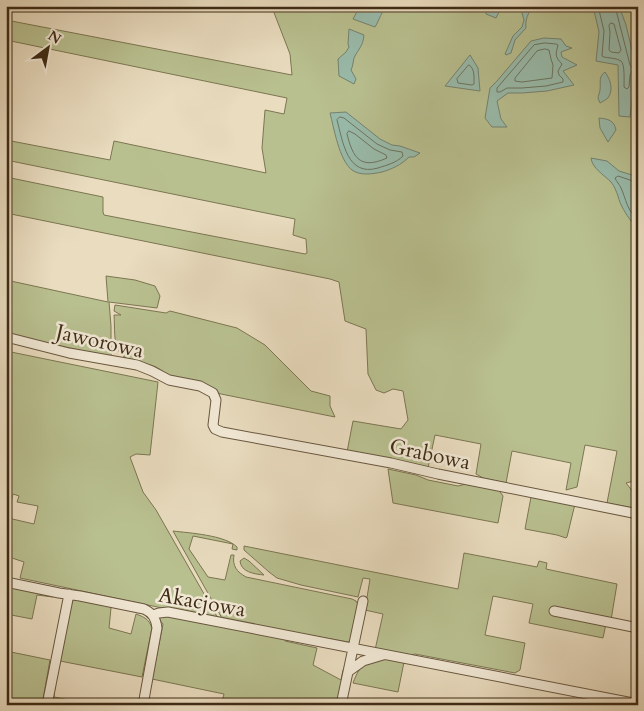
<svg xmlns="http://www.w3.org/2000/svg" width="644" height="711" font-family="Cardo,serif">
<rect width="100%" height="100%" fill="#e9dcbf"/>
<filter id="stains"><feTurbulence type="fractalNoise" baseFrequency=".004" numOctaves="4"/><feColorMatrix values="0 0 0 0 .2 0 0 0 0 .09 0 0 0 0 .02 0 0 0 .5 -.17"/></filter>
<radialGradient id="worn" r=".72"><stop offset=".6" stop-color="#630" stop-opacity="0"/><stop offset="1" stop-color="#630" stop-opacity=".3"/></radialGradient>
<path fill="#b9c090" stroke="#7c7652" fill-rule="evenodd" d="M257,6H638V480L626,483L638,498V509L607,503L617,451L585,445L577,487L566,490L571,463L512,451L506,483L483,478L476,474L481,444L435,435L428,468L347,452L353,421L401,429L408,420L403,391L393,389L384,393L376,390L368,374L366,329L345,321L339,282L330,279L6,213V177L103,197V212L104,215L305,254L307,253L306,239L293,235L295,219L6,160V140L110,160L114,141L266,173L262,148L265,110L284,114L287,98L6,40V20L292,75L290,54L273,10Z
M106,276L135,280L155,286L160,296L157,308L109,302L111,326V357L6,334V280L108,302Z
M115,305L166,313L170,311L237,328L265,345L311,391L330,396V406L335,417L221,394C206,387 189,384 173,377C167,375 162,370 156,367C146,362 127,362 120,353C113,345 115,325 114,315H121L114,311Z
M6,351L158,382L150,455L136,454L130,457L143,492L156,510L219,620L20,578L24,562L6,556ZM13,494L19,496L17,502L38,506L34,524L8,518Z
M388,469L416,475L428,480L458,486L466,484L498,489L503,496L498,523L393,503Z
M531,497L575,504L567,537L566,538L557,535L525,529Z
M173,531C189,533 225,535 237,547V550L232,549L233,544L193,536L189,549L208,577L225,580L231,555H234C232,566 237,572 246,577L352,599L356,601L359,606L354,643L223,620Z
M244,546L458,589L464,553L537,567L539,561L547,563L546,569L617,584L611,620L607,619L603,638L529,623L533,604L493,596L485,635L525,643L520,670L515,673L415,654L411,655L375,650L383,614L365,610L370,579L363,578L358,597L301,585L277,578L269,572L244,550Z
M244,558L249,561L264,575C254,574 241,572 240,561Z
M6,584L53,595V597L37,595L32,619L6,614Z
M75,599L109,604L111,608L109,628L131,634L136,614C144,617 149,619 152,628L142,677L60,661L71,605L73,600Z
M166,614L285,637V641L317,648L313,665L341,680L343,670L347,671L339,705H221L224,694L152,679L163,624L158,618Z
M6,651L50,660L42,705H6Z
M386,658L404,662L398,692L353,683C361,662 365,663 386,658Z
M55,687L54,697L79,702L78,705H49L53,688Z"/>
<path fill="#99bcac" stroke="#758270" d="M360,6H388C381,11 380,19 375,27L353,19Z
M486,6H502L496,18L486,14Z
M523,6H533C528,13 525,20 526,28L515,40L511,53L506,55L505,54L513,36L522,27L524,20L522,13Z
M593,6H619L626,25L636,67L630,117L619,116L618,65L596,61L599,32Z
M349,29L364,35C363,47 358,49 354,58C353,62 353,66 351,70L356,79L354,84L339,76L338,59L346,52L349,47L348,44Z
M544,38L561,39L566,46L572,48L561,52L562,57L577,65L563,71L574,85L547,91L522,93H508L497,101L501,119L507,127H492L485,118L490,88L497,81L531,41Z
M470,55L478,68L480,91L445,86Z
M605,72C610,79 614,89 608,98C607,99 602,102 600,103L598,98C598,97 600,91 600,90C601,82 598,77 605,72Z
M346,112L380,139L392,145L400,146L420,153L414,157H409C401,165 392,169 382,172C373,174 360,176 352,170C339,160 334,128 330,113Z
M599,118C608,119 614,120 616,130L608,142L600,128Z
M591,158L607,161L619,171L632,175L638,183V221L637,223L631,221C626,214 620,205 618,196C616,191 615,187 611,182C604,175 592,168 591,158Z"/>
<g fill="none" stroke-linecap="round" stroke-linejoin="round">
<path stroke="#6c7460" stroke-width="1" d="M598,6L604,31L602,56L604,57C608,58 617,58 621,61C625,64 624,81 624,87L627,89L629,87L630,75L633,69L630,65L615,6
M611,23L614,24L621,50L619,53L611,52L609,50L610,32L609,26Z
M545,43L556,44L558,45C556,54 554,56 562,64L558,71L559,75L563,79V82L546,86L522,88H507L500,92H497V88L534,45Z
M545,49L549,50L551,59L553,65L552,78L522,82L515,81V78L537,51Z
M469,65C475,68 474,78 474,84L472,85L458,83L457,79Z
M340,117L344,118L377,144L390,150L402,152L403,156C396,163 387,165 378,168C347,177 343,142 337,120Z
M349,131L355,134L374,149L386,155L387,158C360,170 353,158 347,134Z
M638,184L634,183L630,180L618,176L615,178C616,181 620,185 621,188C626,198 627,213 638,218"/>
<g stroke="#695740" stroke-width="11">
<path id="minor" d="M6,337L69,353L137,365L152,371L169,380L200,386L213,393L216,400L213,425L215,429L222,432L391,463L438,474L638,514
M6,582L59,593L80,596L144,609C153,613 156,619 157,628L143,705
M554,611L638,628
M153,615L159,613L168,612L638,704
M349,671L363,661L383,655
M47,705L69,594
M341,705L363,601"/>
</g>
<use href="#minor" stroke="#f1e8d5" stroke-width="9"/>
</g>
<g text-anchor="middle" stroke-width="5" stroke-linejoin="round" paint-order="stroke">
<g font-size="21" fill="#3e2b15" stroke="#f1e8d5">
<text transform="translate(100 341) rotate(13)" y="7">Jaworowa</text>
<text transform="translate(430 454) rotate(12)" y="7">Grabowa</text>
<text transform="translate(202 602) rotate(10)" y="7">Akacjowa</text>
</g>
</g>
<rect width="644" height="711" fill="none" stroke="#e9dcbf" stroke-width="25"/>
<rect x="8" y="8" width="629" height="696" fill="none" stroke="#3e2b15" stroke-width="2.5"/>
<rect x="12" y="12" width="619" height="686" fill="none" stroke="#3e2b15"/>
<g transform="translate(48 48) rotate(32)" stroke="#f1e8d5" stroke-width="4" paint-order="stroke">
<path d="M0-4L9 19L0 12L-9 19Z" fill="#3e2b15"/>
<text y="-8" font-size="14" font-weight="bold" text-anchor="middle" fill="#3e2b15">N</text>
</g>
<rect width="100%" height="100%" filter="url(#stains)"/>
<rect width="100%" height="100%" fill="url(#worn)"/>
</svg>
